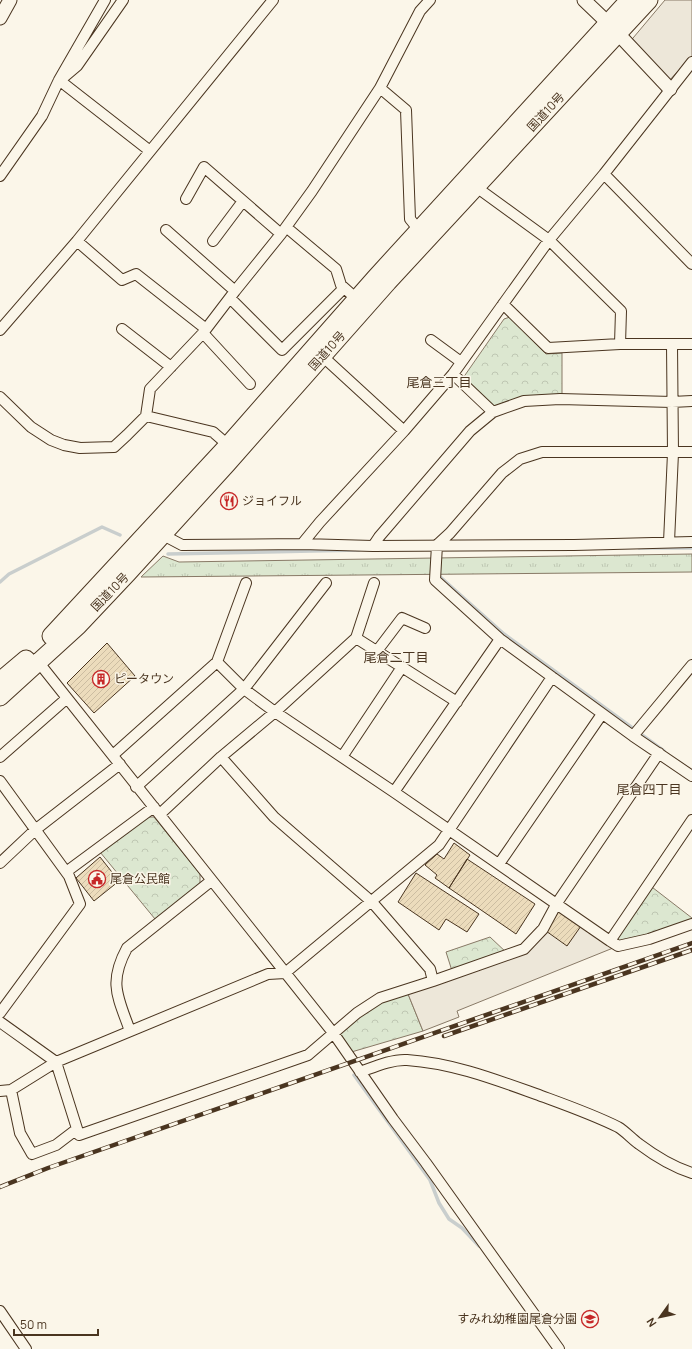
<svg xmlns="http://www.w3.org/2000/svg" width="692" height="1349" font-family="Manrope,'Noto Sans JP',sans-serif">
<defs>
<pattern id="grass-tufts" width="24" height="20" patternUnits="userSpaceOnUse"><rect width="24" height="20" fill="#dce7d0"/><path d="M3 7l-1-3M5 7V3M7 7l1-3M15 17l-1-3M17 17v-4M19 17l1-3" fill="none" stroke="#bec7b2"/></pattern>
<pattern id="forest-crowns" width="20" height="18" patternUnits="userSpaceOnUse"><rect width="20" height="18" fill="#dce7d0"/><path d="M2 6a3 3 0 1 1 6 0M12 15a3 3 0 1 1 6 0" fill="none" stroke="#bec7b2"/></pattern>
<pattern id="building-hatch" width="6" height="6" patternUnits="userSpaceOnUse"><rect width="6" height="6" fill="#ecdcbc"/><path d="M-1 1l2-2M0 6l6-6M5 7l2-2" fill="none" stroke="#ccbda1"/></pattern>
</defs>
<rect width="100%" height="100%" fill="#fbf6e9"/>
<path fill="url(#grass-tufts)" stroke="#887966" d="M692,554V572L141,577L163,556L179,562Z"/>
<path fill="url(#forest-crowns)" stroke="#887966" d="M510,317L546,354L562,353V395L527,397L509,401L492,407L463,378L504,319Z
M148,817H154L200,874V885L155,919L100,852Z
M648,884L692,918V924L649,939L610,941Z
M490,937L508,954L453,974L446,952Z
M406,989L423,1031L348,1053L334,1034L357,1013Z"/>
<path fill="#ede7d9" stroke="#887966" d="M665,0H692V56L667,83L628,44Z
M557,903L618,946L457,1011L459,1017L423,1031L406,989L524,949Z"/>
<g fill="none" stroke-linecap="round" stroke-linejoin="round">
<path stroke="#c9cecd" stroke-width="3.5" d="M639,548H692
M168,554L359,550
M437,574L504,634L664,751
M0,582L9,574L102,527L120,535
M354,1075L430,1180L439,1203L449,1219L462,1228L479,1246"/>
</g>
<path fill="url(#building-hatch)" stroke="#4a3520" d="M107,643L135,676L94,713L67,683Z
M454,843L470,855L449,888L435,878L437,875L425,865L437,854L444,859Z
M100,857L119,881L94,901L76,878Z
M467,859L535,904L516,934L449,888Z
M416,873L479,914L467,932L446,919L439,930L398,902Z
M559,911L581,926L567,946L546,931Z"/>
<g fill="none" stroke-linecap="round" stroke-linejoin="round">
<g stroke="#4a3520" stroke-width="12">
<path id="minor" d="M64,77L77,66L123,0
M59,80L150,151
M380,88L406,110L410,219L419,230L423,233
M604,174L692,264
M0,176L42,116L59,80L105,0
M472,184L549,240L621,311L620,344
M186,199L204,167L281,234
M286,227L336,269L341,285L360,302
M166,230L235,291
M77,241L122,280L136,274L206,329
M213,241L243,201
M230,298L282,350L344,288
M503,304L548,348L620,344H692
M122,329L171,367
M0,330L77,241L273,0
M203,333L250,384
M431,340L461,362
M319,353L404,431
M453,374L493,412
M0,397L31,427L51,440L64,445L80,448L114,447L127,435L146,416L150,389L203,333L235,291L281,234L312,191L380,88L420,11L430,0
M146,416L213,432L228,445
M692,452H542L520,459L502,473L450,533L437,545L435,580L500,639L633,736L692,776
M157,536L163,535L182,545L302,544L373,546L574,545L692,542
M669,542L673,453L672,345
M302,544L320,522L404,431L453,374L549,240L604,174L692,62
M373,546L379,537L470,431L493,412L524,401L560,399L672,402L692,401
M356,638L457,702
M377,651L402,618L425,628
M36,659L334,1034L393,1119L426,1163L559,1349
M217,662L244,689L275,712L394,792L610,941L692,820
M633,736L692,665
M113,755L217,662L246,583
M0,757L66,699
M221,757L274,817L372,902L430,969L433,981
M342,757L402,667
M0,781L69,876L80,904L0,1013
M136,787L244,689L326,583
M394,792L500,639
M160,814L221,757L275,712L356,638L374,583
M0,863L35,830L120,764
M499,864L602,714
M66,872L154,807
M610,941L618,946L649,939L692,924
M0,1022L56,1062L79,1135L308,1055L357,1013L380,998L433,981L524,949L543,929L557,903L659,753
M130,1031C118,997 108,983 127,948L211,881
M360,1072C374,1067 392,1059 407,1060C452,1063 494,1079 536,1094C563,1104 592,1114 618,1127C625,1131 632,1139 639,1144C655,1156 673,1167 692,1173
M11,1090L20,1133L32,1154L56,1145L77,1129
M0,1091L11,1090L56,1062L268,974L285,973L439,845L552,677
M0,1311L26,1349"/>
</g>
<g stroke="#4a3520" stroke-width="15">
<path id="tertiary" d="M584,0L608,23L670,89
M0,18L10,0"/>
</g>
<g stroke="#4a3520" stroke-width="19">
<path id="trunk" d="M51,636L228,445L375,278L629,0
M0,681L26,659
M0,697L78,626L128,573L227,464L388,282L649,0"/>
</g>
<use href="#minor" stroke="#fbf6e9" stroke-width="10"/>
<use href="#tertiary" stroke="#fbf6e9" stroke-width="13"/>
<use href="#trunk" stroke="#fbf6e9" stroke-width="17"/>
<g stroke="#4a3520" stroke-width="4.5">
<path id="rail" d="M444,1036L692,950
M0,1187L48,1168L692,943"/>
</g>
<use href="#rail" stroke="#fbf6e9" stroke-width="3" stroke-dasharray="9" stroke-linecap="butt"/>
</g>
<defs>
<g id="restaurant-ring" transform="scale(0.9)"><circle r="9.5" fill="#fbf6e9" stroke="#c62828" stroke-width="1.5"/><path d="M-5-6h1v4h1v-4h1v4h1v-4h1v5L-1.5 .5V6h-2V.5L-5-1ZM5-6V6H3V1.5H1.5Q1.5-4 5-6Z" fill="#c62828"/></g>
<g id="building-ring" transform="scale(0.9)"><circle r="9.5" fill="#fbf6e9" stroke="#c62828" stroke-width="1.5"/><path d="M-4-6H4V6H1V3H-1V6H-4ZM-2.5-4.3h1.7v1.8h-1.7ZM.8-4.3h1.7v1.8H.8ZM-2.5-1h1.7V.8h-1.7ZM.8-1h1.7V.8H.8Z" fill="#c62828"/></g>
<g id="civic-ring" transform="scale(0.9)"><circle r="9.5" fill="#fbf6e9" stroke="#c62828" stroke-width="1.5"/><path d="M-.6-6.5H3V-4.5H.6V-3L4-1V1h2V6H-6V1h2V-1L-.6-3ZM-1.2 2.5V6h2.4V2.5Z" fill="#c62828"/></g>
<g id="school-ring" transform="scale(0.9)"><circle r="9.5" fill="#fbf6e9" stroke="#c62828" stroke-width="1.5"/><path d="M0-5L7-2L0 1L-7-2ZM-4 1L0 2.5L4 1V4Q0 6-4 4Z" fill="#c62828"/></g>
</defs>
<g fill-rule="evenodd">
<use href="#restaurant-ring" x="229" y="501"/>
<use href="#building-ring" x="101" y="679"/>
<use href="#civic-ring" x="97" y="879"/>
<use href="#school-ring" x="590" y="1319"/>
</g>
<g text-anchor="middle" stroke-width="3" stroke-linejoin="round" paint-order="stroke">
<g font-size="12" fill="#4a3520" stroke="#fbf6e9">
<text transform="translate(546 112) rotate(-47)" y="4">国道10号</text>
<text transform="translate(327 351) rotate(-48)" y="4">国道10号</text>
<text transform="translate(110 592) rotate(-46)" y="4">国道10号</text>
</g>
<g font-size="12" fill="#4a3520" stroke="#fbf6e9" text-anchor="start">
<text x="242" y="505">ジョイフル</text>
<text x="114" y="683">ピータウン</text>
<text x="110" y="883">尾倉公民館</text>
<text x="577" y="1323" text-anchor="end">すみれ幼稚園尾倉分園</text>
</g>
<g font-size="13" fill="#4a3520" stroke="#fbf6e9">
<text x="439" y="387">尾倉三丁目</text>
<text x="396" y="662">尾倉二丁目</text>
<text x="649" y="794">尾倉四丁目</text>
</g>
</g>
<g transform="translate(660 1317) rotate(237)" stroke="#fbf6e9" stroke-width="3" paint-order="stroke">
<path d="M0-3L7 15L0 10L-7 15Z" fill="#4a3520"/>
<text y="-6" font-size="11" font-weight="bold" text-anchor="middle" fill="#4a3520">N</text>
</g>
<path d="M14 1329v6h84v-6" fill="none" stroke="#4a3520" stroke-width="2"/>
<text x="20" y="1329" font-size="12" fill="#4a3520" stroke="#fbf6e9" stroke-width="3" paint-order="stroke">50 m</text>
</svg>
